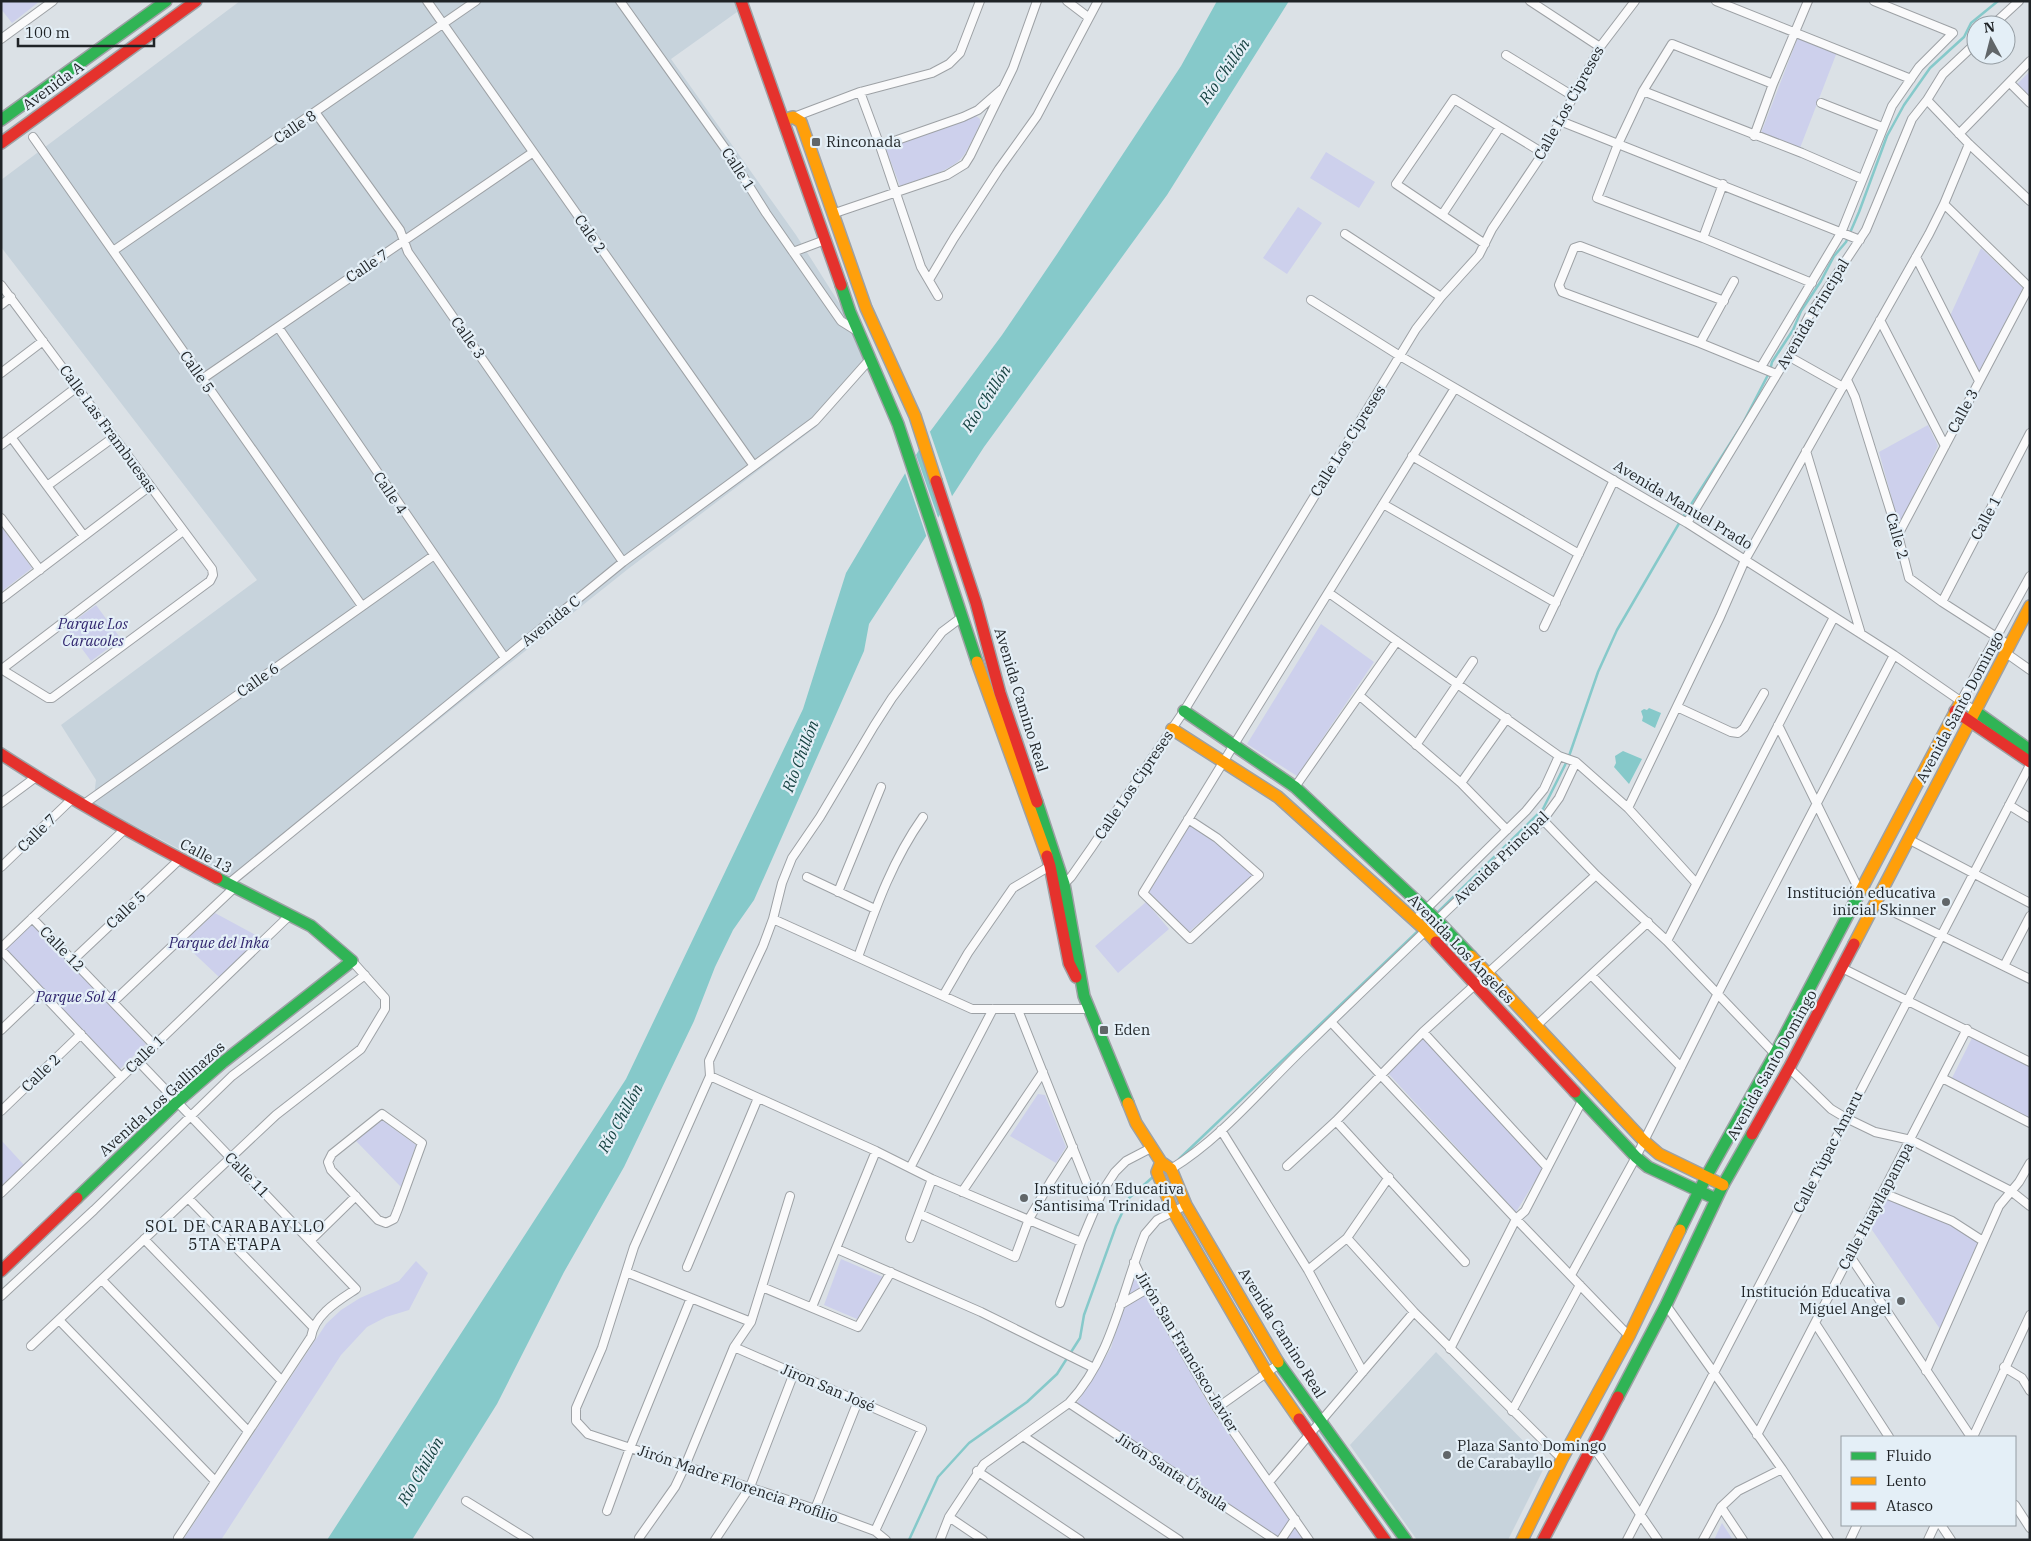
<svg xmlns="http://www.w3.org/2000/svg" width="2031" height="1541" font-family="'IBM Plex Serif',serif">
<rect width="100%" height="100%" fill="#dbe1e6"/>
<path fill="#c7d3dc" d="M240,1H734L737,12L671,59L796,235L841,306L864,358L816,427L628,569L238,880L93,804L96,780L61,725L257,580L1,247V180Z
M1436,1352L1546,1464L1508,1540H1417L1350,1445Z"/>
<path fill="#cdd0ec" d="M1,1H40L12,23L1,9Z
M1798,37L1837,52L1800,148L1761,133Z
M2030,71V99L2016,85Z
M976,116L980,119V124C975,134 970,146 964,155C952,172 919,179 900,186L886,149Z
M1326,152L1375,182L1359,208L1310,178Z
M1298,207L1322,223L1287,274L1263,258Z
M1981,248L2023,288L1979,372L1950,316Z
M1928,425L1938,446L1899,525L1879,452Z
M1,526L32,568L1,592Z
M96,605L121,639L91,661L66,627Z
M1321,624L1374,662L1297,776L1247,744Z
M1190,825L1217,844L1253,875L1189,932L1149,892Z
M1146,902L1169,929L1118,973L1095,946Z
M215,913L261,938L219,977L183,943Z
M32,924L146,1044L120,1069L6,949Z
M1973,1036L2030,1066V1119L1951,1080Z
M1423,1038L1543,1168L1516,1212L1386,1071Z
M1038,1094L1045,1095L1066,1147L1056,1163L1010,1136Z
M382,1120L416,1145L401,1187L356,1141Z
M1,1140L24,1165L1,1186Z
M1885,1198L1950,1224L1978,1242L1940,1329L1870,1227Z
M841,1259L883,1277L857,1319L824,1305Z
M416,1261L428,1273L409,1310L386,1317L367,1327L341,1355L221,1540H183L326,1324L341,1310L360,1298L399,1281Z
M1134,1270L1211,1409L1304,1540H1280L1077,1403L1111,1348Z
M1722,1523L1733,1540H1714Z"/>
<path fill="#86c9ca" d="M1217,1H1289L1167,195L984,447L869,624L864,651L754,900L733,930L715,967L694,1021L624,1167L564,1272L497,1404L412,1540H327L626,1079L803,709L846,573L929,433L1002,335L1057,254L1181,66Z
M1649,708L1661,713L1655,728L1642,721L1643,717L1641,711L1644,709L1647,710Z
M1623,751L1642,759L1629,784L1614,767L1616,763L1615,756Z"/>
<path fill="#dbe1e6" d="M929,429L953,499L942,515L919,446Z
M915,452L939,520L927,538L904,470Z"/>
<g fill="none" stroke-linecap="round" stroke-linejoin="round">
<path stroke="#86c9ca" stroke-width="2.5" d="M1436,914L1543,809L1568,759L1598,672L1617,630L1681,520L1742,425L1770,371L1772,362L1793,330L1801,311L1821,281L1834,256L1846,242L1859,212L1887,136L1904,105L1930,68L1964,37L1971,23L1998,1
M1179,1159L1419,930
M1305,1409L1334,1451L1338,1455
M909,1540L938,1477L969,1443L1027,1402L1057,1374L1080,1338L1084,1315L1116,1226L1129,1198L1154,1176"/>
<g stroke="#9da1a5" stroke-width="10">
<path id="street" d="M427,1L754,466
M620,1L729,154L766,213L841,321L857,331
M1067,1L1088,17
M1530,1L1600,47
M1716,1L1911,79
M1993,25L2019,1
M1,39L53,1
M1506,55L1573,96
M2010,83L2030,103
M1773,84L1672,44L1643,91L1618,144L1597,198L1703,238L1812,283
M1643,91L1802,153L1862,179
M860,92L880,146L921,267L938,296
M1927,100L1969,144L2030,201
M1821,103L1882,127
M315,112L400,230L408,252L623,562
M794,117L860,92L932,73L949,64L960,53L980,1
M1560,121L1860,240
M1959,134L2030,61
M1754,136L1773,84L1808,1
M33,137L362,606
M880,146L963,117L978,110L1002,89
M1944,204L2030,288
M832,214L947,175L965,164L970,156L1013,68L1037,1
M1442,215L1500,127
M1345,234L1441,297
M1703,238L1723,184
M1485,244L1396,184L1454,99L1543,153
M113,251L476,1
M793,252L825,240
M1916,257L1979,381
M929,280L954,238L999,169L1037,116L1098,1
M1,285L212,569L213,575L210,581L52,698H48L1,669
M1311,300L1400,356L1687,523L1894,655L1975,711
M1724,301L1580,246L1574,248L1559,285L1562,292L1700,343L1776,374
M1,305L11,297
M1880,320L1945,446
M278,327L505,658
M1700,343L1734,281
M1788,356L1843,387
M1761,367L1841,233L1892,106L1919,67L1953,33L1874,1
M1,373L43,341
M202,379L532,153
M1847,380L1855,397L1898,535L1909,578L1942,602L2009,645
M11,437L84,536
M1,445L77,387
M1806,451L1861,634
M1412,456L1579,554
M47,486L114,437
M1383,504L1556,603
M1,518L40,570
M1687,523L1788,356L1809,316L1866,230L1912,119L1927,100L1943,74L1976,43
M1898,535L2029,287
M1329,593L1559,756
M1,599L150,486
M1942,602L2030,433
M1544,627L1614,480
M2006,653L2030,670
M2,669L183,531
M1360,696L1461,783L1507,830
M1961,701L2030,576
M1677,707L1731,732L1738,733L1744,728L1764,693
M1778,725L1860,892
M1416,745L1473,661
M1461,783L1507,718
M1295,787L1397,641
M1,803L36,777
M84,804L433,556
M2009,805L2030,818
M1628,808L1720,617L1745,560L1929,234L1944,204L1969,144
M1188,819L1217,838L1259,875L1190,939L1143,893C1246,724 1351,556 1455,388
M1543,820L1596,875L1667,941L1775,1054
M1908,839L2030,903
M1,867L73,798
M807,877L875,909
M228,884L623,562L815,421L871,358
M1064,884L1071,877L1092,847L1184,711L1416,329L1441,297L1479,255L1492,229L1543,153L1600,47L1635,1
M838,892L881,787
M1875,903L2030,979
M32,918L154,1045
M773,919L972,1009H1088
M1415,920L1526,811L1544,789L1559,756L1576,762L1628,808L1696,883
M1667,941L1834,617
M1,948L126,828
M1,950L121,1077
M858,957C876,907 892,861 923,817
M73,960L180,859
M2004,966L2030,916
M1842,968L2030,1062
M1591,975L1681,1067
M943,996L968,953L1013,888L1050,866
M113,1002L235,887
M1018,1010L1096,1206
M1331,1022L1516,1219L1629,1336
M1536,1026L1648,922
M1,1030L41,992
M1423,1032L1547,1167
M138,1061L356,1289C338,1301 315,1314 311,1337L178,1538
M1789,1068L1831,1109L1846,1118L1875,1132L1911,1140L2011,1191L2030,1206
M710,1076L876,1151L932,1179L1081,1242
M1942,1078L2030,1123
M1,1111L81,1034
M382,1114L422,1143L398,1209L394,1219L386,1223L378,1220L331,1170L328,1162L332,1154Z
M1336,1121L1465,1262
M1221,1130L1308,1270L1363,1372
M1287,1166L1336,1121L1423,1032L1596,875
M910,1168L993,1009
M1171,1169C1222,1138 1262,1088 1305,1047C1384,970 1463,895 1543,820L1559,798L1576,762
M962,1192L1043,1072
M1,1193L290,915
M1883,1193L1952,1221L1983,1241
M188,1198L313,1327
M920,1214L1015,1257L1029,1219L1051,1181L1073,1147
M910,1238L932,1179
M1347,1238L1414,1312L1562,1459
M144,1239L282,1381
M310,1241L356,1196
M837,1249L981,1312L1094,1368
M1850,1256L1971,1437
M1134,1262L1147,1289L1217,1408L1309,1540
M687,1267L758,1098
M1308,1270L1347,1238L1389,1177
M626,1272L751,1322
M1571,1275L1636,1157L1717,995L1894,655
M102,1280L248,1431
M762,1287L858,1327L891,1272
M1,1296L94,1210L232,1076L365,975
M1060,1303L1081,1242L1102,1192L1115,1172L1126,1161L1151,1148
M1120,1305L1147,1289
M1666,1305L1782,1469L1829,1540
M812,1307L876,1151
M59,1320L215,1481
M1815,1323L1889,1437
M31,1346L276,1115L361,1049L385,1009V998L352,961
M734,1347L922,1429L875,1531
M1450,1349L1516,1219L1525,1211L1583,1099
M2004,1367L2022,1378L2030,1391
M1926,1371L1999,1206L2019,1182L2030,1163
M1069,1403L1275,1540
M1217,1408L1279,1364
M1512,1411L1580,1285
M1757,1435L1967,1029
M1023,1436L1179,1540
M1973,1437L2030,1315
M1592,1445L1658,1540
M977,1471L1080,1540
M1269,1482L1414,1312
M466,1501L529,1540
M2015,1505L2030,1528
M1721,1507L1743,1540
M815,1509L858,1401
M607,1511L630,1448L691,1298
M949,1517L983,1540
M1941,1525L1951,1540
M639,1538L675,1487L685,1466L734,1347L751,1322L790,1196
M715,1540L750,1487L794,1373
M886,1540L875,1531L815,1509L588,1434L576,1421V1408L602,1348L634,1247L710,1076L709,1061L763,946L773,919L782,883L792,858L820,817L874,726L892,698L942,632L962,617
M940,1540L949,1517L984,1464L1069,1403C1112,1357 1122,1291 1145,1234L1157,1220L1186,1205
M1281,1540L1295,1519
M1627,1540L2030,765
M1703,1540L1721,1507L1738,1491L1782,1469
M1850,1540L1857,1525
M1928,1540L1935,1525"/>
</g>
<g stroke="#9da1a5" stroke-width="14">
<path id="fast" d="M1,120L166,1
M841,285L850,312L898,424L977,662
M1184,711L1295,787L1437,920L1471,956
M1975,711L2030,750
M1037,802L1064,884L1084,996L1128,1103
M1575,1092L1636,1157L1648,1167L1716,1199
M77,1198L177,1102L222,1063L352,961L311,926L217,878
M1680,1230L1706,1177L1775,1054L1860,892
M1278,1362L1406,1540
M1618,1397L1666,1305L1723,1185L1752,1134"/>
</g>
<g stroke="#9da1a5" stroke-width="14">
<path id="slow" d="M784,120L793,117L801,122L866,308L915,416L936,481
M977,662L1047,856
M1172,729L1278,797L1422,927L1436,942
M1860,892L1961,701
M1854,944L2030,606
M1471,956L1644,1141L1659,1154L1723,1185
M1128,1103L1136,1123L1161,1162L1171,1169L1186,1205L1278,1362
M1161,1162L1157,1172L1173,1211L1267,1373L1299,1419
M1522,1540L1562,1459L1629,1336L1680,1230"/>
</g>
<g stroke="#9da1a5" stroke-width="14">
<path id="jam" d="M741,1L841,285
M1,143L196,1
M936,481L976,603L1000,693L1037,802
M1955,711L2030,762
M1,754C70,799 143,840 217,878
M1047,856L1050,866L1069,963L1076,977
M1436,942L1575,1092
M1752,1134L1789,1068L1854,944
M1,1271L77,1198
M1299,1419L1385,1540
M1543,1540L1618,1397"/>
</g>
<use href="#street" stroke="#fafafb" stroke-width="8"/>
<use href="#fast" stroke="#30b455" stroke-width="11"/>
<use href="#slow" stroke="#ff9f0a" stroke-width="11"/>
<use href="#jam" stroke="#e5322d" stroke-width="11"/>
</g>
<g fill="#616669" stroke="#e4eff7" stroke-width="2">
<rect x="811" y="137" width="10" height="10" rx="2.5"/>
<circle cx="1946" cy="902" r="5"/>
<rect x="1099" y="1025" width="10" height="10" rx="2.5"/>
<circle cx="1024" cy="1198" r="5"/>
<circle cx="1901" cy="1301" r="5"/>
<circle cx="1447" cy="1455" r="5"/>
</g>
<g text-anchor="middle" stroke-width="4.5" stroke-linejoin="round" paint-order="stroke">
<g font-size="15" fill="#1f2326" stroke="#e4eff7">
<text transform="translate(53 86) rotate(-36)" y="5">Avenida A</text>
<text transform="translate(1569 103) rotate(-61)" y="5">Calle Los Cipreses</text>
<text transform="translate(295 127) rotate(-34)" y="5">Calle 8</text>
<text transform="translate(738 169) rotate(57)" y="5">Calle 1</text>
<text transform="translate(590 234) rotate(55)" y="5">Cale 2</text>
<text transform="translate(367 266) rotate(-34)" y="5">Calle 7</text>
<text transform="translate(1813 314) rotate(-59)" y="5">Avenida Principal</text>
<text transform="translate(468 338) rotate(55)" y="5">Calle 3</text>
<text transform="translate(197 372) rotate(55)" y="5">Calle 5</text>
<text transform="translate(1963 411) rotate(-62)" y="5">Calle 3</text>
<text transform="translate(108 429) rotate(54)" y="5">Calle Las Frambuesas</text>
<text transform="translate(1348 441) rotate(-58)" y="5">Calle Los Cipreses</text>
<text transform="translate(390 493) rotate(56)" y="5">Calle 4</text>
<text transform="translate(1683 505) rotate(31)" y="5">Avenida Manuel Prado</text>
<text transform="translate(1986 518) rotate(-62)" y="5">Calle 1</text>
<text transform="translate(1897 536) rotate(74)" y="5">Calle 2</text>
<text transform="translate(551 621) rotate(-39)" y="5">Avenida C</text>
<text transform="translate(258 680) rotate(-35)" y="5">Calle 6</text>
<text transform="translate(1021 700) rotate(73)" y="5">Avenida Camino Real</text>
<text transform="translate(1960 707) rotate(-62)" y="5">Avenida Santo Domingo</text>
<text transform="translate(1134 785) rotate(-56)" y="5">Calle Los Cipreses</text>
<text transform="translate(37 833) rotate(-44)" y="5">Calle 7</text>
<text transform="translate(206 856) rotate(28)" y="5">Calle 13</text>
<text transform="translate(1501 858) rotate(-44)" y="5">Avenida Principal</text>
<text transform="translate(126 910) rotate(-43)" y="5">Calle 5</text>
<text transform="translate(62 949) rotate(46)" y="5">Calle 12</text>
<text transform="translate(1461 949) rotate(46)" y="5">Avenida Los Ángeles</text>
<text transform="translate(145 1054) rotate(-44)" y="5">Calle 1</text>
<text transform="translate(1772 1065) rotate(-61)" y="5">Avenida Santo Domingo</text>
<text transform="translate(41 1073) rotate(-44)" y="5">Calle 2</text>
<text transform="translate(162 1099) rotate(-42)" y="5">Avenida Los Gallinazos</text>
<text transform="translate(1828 1152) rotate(-63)" y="5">Calle Túpac Amaru</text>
<text transform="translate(247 1175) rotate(46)" y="5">Calle 11</text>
<text transform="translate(1876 1206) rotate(-62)" y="5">Calle Huayllapampa</text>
<text transform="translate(1282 1333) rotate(58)" y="5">Avenida Camino Real</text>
<text transform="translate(1187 1352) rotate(59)" y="5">Jirón San Francisco Javier</text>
<text transform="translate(828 1388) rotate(23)" y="5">Jiron San José</text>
<text transform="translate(1172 1472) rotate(33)" y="5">Jirón Santa Úrsula</text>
<text transform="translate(738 1484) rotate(19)" y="5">Jirón Madre Florencia Profilio</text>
</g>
<g font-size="15" fill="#1f2326" stroke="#e4eff7" text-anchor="start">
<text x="826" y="147">Rinconada</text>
<text x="1936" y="898" text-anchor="end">Institución educativa<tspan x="1936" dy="17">inicial Skinner</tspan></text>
<text x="1114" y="1035">Eden</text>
<text x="1034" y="1194">Institución Educativa<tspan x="1034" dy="17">Santisima Trinidad</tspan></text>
<text x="1891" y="1297" text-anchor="end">Institución Educativa<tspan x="1891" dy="17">Miguel Angel</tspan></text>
<text x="1457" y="1451">Plaza Santo Domingo<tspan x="1457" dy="17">de Carabayllo</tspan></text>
</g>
<g font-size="15" font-style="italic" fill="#31266e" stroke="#e4eff7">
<text x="93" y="629">Parque Los<tspan x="93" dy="17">Caracoles</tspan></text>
<text x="219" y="948">Parque del Inka</text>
<text x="76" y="1002">Parque Sol 4</text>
</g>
<g font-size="16" font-style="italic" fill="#164241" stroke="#e4eff7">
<text transform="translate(1224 71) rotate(-55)" y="6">Río Chillón</text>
<text transform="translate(986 398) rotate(-57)" y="6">Río Chillón</text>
<text transform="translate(800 756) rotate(-69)" y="6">Río Chillón</text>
<text transform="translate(620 1118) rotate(-61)" y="6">Río Chillón</text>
<text transform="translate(420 1471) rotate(-60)" y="6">Río Chillón</text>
</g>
<g font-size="16" letter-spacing="1" fill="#1f2326" stroke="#e4eff7">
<text x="235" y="1232">SOL DE CARABAYLLO<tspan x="235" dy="18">5TA ETAPA</tspan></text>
</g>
</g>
<rect width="2031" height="1541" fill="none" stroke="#1f2326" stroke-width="5"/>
<rect x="1841" y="1436" width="175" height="90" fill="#e4eff7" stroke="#959da3"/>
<rect x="1851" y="1452" width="25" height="8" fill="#30b455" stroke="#959da3"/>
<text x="1886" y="1461" font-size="15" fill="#1f2326">Fluido</text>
<rect x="1851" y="1477" width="25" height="8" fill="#ff9f0a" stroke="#959da3"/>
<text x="1886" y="1486" font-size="15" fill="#1f2326">Lento</text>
<rect x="1851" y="1502" width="25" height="8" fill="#e5322d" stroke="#959da3"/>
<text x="1886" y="1511" font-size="15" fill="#1f2326">Atasco</text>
<g transform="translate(1991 40) rotate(353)"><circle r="24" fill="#e4eff7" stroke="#959da3"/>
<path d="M0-4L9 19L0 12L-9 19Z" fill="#616669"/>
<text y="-8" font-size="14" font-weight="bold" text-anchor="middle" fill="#1f2326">N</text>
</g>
<path d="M18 38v8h136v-8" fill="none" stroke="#1f2326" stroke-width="2.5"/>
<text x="25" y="38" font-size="15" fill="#1f2326" stroke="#e4eff7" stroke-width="4" paint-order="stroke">100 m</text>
</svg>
